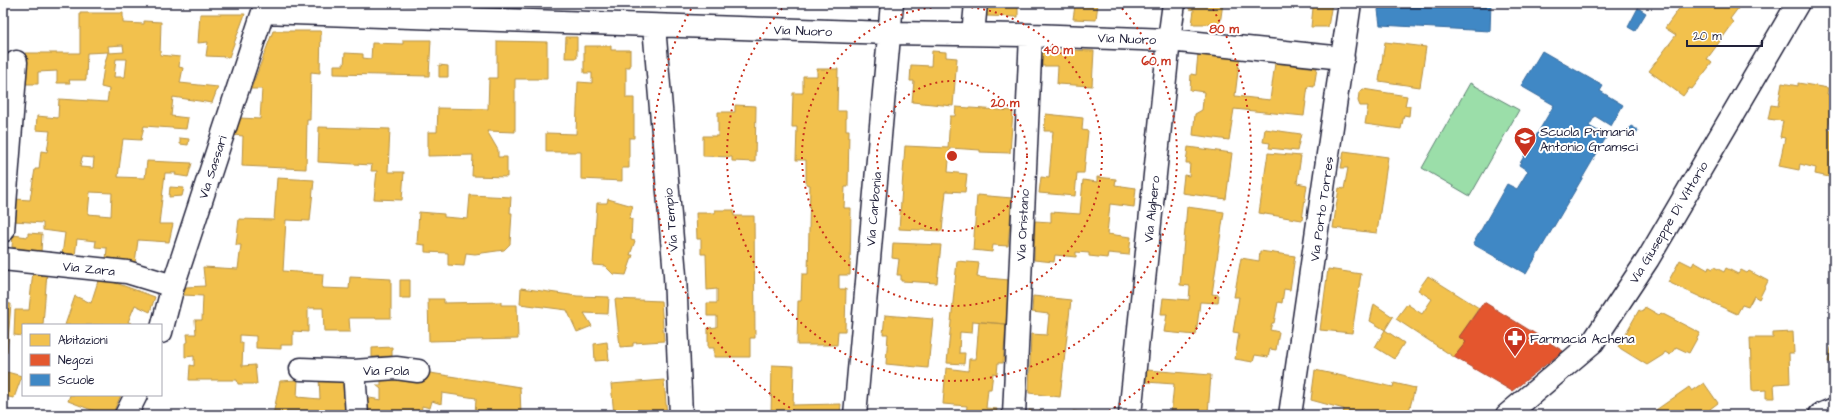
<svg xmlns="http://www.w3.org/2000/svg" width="1837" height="418" font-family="'Architects Daughter',sans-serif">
<rect width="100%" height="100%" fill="#fff"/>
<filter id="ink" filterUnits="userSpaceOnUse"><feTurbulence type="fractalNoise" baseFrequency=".025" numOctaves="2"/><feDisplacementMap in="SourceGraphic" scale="8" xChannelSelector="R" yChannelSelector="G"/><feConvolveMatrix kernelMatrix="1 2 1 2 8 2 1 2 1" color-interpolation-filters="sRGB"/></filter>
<g filter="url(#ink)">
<path fill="#9bdea9" stroke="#5e8072" d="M1470,83L1519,110L1470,196L1422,168Z"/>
<path fill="#f2c14e" stroke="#b49148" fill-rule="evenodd" d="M625,3H655V8H624Z
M906,3H964V8Z
M987,3H1018V17L986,16Z
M1067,3H1098L1096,20L1073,19L1075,6L1067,5Z
M1189,3H1223L1220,24H1192L1194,10L1189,9Z
M1284,3H1332L1328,27H1311L1313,8L1284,5Z
M1683,3H1742L1730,19L1734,22L1707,59L1712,63L1692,89L1689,88L1683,96L1649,71L1676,35L1665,28Z
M80,13H123V23L144,24V21L161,22L160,55L180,57L179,67L183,68L180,83L218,87L212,103L173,97L171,116L188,118L186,129L144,126L141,140L123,139L118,177L145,178L147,161L192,163L188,177L175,175L176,173H165L159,224H173L169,242L138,240L135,263L106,260L107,248L95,247L96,241L77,239L75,256L62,255L65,233L43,230V223L14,221L15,199L30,200L35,169H39L41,151L47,152L50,131L36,130L37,116L58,118L59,99L107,102L109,89L101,87L104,67L108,52L87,53L86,80H69L70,83H57V71L38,72V84H25V53H80ZM123,45L124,52L109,53L108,46ZM116,59H127L125,77H114ZM82,157L94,158L93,168L80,167ZM90,192L112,193L111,216L88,214Z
M200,14H245L229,57L206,56L208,42L198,43Z
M273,31H321L320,73L311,72L310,120H307L306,169L242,166L243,136L233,135L240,118L260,119L262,89H251Z
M566,37H577V58H565Z
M403,40H431L429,76L334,74V65H344L345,53L363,54V58L371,59L372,43L403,44Z
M497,41L547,42V79H515V132L487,131L498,150V157H507V177L472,176L473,155L428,156V132H437L438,108L488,109L489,78H497Z
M1385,42L1426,47L1420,87L1379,81Z
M584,46H611V50H630V67H626V98H634V138H629V168H622V181L581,179V152H546V133L576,134L578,82L592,83V73H584Z
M1041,49L1094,51L1092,86L1057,84L1058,66H1040Z
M932,51L946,52V57L957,58L953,106L912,102L914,81H910L911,65L931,66Z
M1198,54L1240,55L1235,96L1270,100L1275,63L1317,68L1314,87L1308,86L1304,116L1234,109L1229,140L1193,135L1195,114L1202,110L1204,92L1190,90L1191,74L1196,75Z
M439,65L448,66V77H439Z
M817,69H838L837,111H846V130H849L848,187H845L844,208H851L850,275H839V289H846L845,331H838L837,345H797L798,301H801L802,274H808L810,185L806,184V160H796L797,127H792L793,93H803V76H817Z
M1782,83L1798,86V83L1828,88L1827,94L1834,95L1828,129L1834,130V178L1815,174L1816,168L1800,164L1799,170L1779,166L1785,138L1780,137L1783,121L1768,119L1771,105L1778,106Z
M1363,89L1407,96L1405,106H1410L1409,116L1404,115L1401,129L1365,124L1368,106H1360L1358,101L1359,93Z
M735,105L756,106L755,162L732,161V157L703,156V136H718V112H735Z
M956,107L1013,111L1010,153L980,152V150L950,148L948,172L967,174L965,192L946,191L942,231L899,229L905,146L948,148L950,116H955Z
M1046,114L1083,118L1082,130L1088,131L1084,173H1077L1075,196L1039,193L1041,177L1049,178L1053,131H1044Z
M319,127L390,129L388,172H404L402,200L374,199L377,171H371L372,165L318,162Z
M1265,129L1301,134L1297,151L1269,148L1270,143L1263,142Z
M180,138L189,139L188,145L180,144Z
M1188,147L1232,153L1226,199L1182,193L1184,175L1189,176L1190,163H1186Z
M1344,151L1388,157L1377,233L1333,228L1339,188L1344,189L1348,168H1341Z
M1268,153L1301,156L1297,183L1307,185L1302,220L1259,213Z
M1097,177L1116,179L1115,185L1136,188L1134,207L1110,204L1107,234L1131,237L1129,255L1108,253L1107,258L1089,256V253L1076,252V257L1055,255L1054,262L1034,260L1035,221L1051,222V212L1080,214L1083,180L1097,182Z
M277,178L314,180L310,221L286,220L283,271L323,274L322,288L349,289L350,277L391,279V318H349L350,332H324L323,308H308V332L293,331V345H281V349L256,348V336L240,335V343H243L242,366L255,365L257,384H238L237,380H189L190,365L194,366V356L185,357V343L188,342L187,334H196L195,320H202L203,296L183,295L186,287L205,286L203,267L238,269L241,245H236L239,219L274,220Z
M170,187L184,188L182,196L169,197Z
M470,195L511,197L510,213H512L510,244L504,250L475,254L466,253L464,266L448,265V253L425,252V245L417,244L419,212L444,214V217L468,219Z
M977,195L1012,198L1008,246L993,245L992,252L973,250Z
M608,199L633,206L629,219H632L631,240L635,241L630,255H633L626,275L613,274L605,266L593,265L597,203H607Z
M1187,207L1224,212L1212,294L1219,295L1218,303L1200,302L1196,335L1164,332L1167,314H1161L1163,298L1189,300L1190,286L1180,285Z
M715,210H734V216H754L755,338H750V357H714V348H708V328L717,327V316H707V303H717V289L707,290L706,254H701V239H697L696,213H715Z
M28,233L42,234L41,252L12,247L13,235L28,237Z
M893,243L941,245L937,283L901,281V275H897L899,259L892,258Z
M1260,251L1295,256L1290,290L1284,289L1282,303L1278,302L1274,323H1272L1270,330L1279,332L1276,350L1270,349L1268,357L1255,355L1253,362L1235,359L1239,333L1233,332L1239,297H1234L1241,258L1259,261Z
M1680,260L1692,266L1694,262L1708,270L1709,267L1713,269L1714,267L1724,272L1726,268L1738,274L1741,270L1747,273L1749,271L1768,281L1759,299L1754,296L1748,307L1742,305L1737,314L1668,282Z
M957,261L979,263L977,277L1009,280L1006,324L973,321L972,333L960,332L959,353H965L964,364L947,363Z
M1328,269L1361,274L1352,333L1320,330Z
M33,271L47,272L43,325H23V336L14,335L15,310H29Z
M1428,276L1479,308L1459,337L1466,342L1454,357L1396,319L1407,304L1422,314L1432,299L1418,290Z
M99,278H114L113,282L155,297L150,312L135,305L128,322L132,323L131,325H65L75,296L91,303Z
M400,280H410V298H400Z
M521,288L577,296L609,297L608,314L584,313L592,326L577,332L567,310L520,304Z
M1033,296L1071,300L1060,397L1029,393L1031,334L1047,335L1049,314L1032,312Z
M428,299H444V303L501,302V305H517L518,339L429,341Z
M615,299L661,301L664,341L633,343V346L620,347Z
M3,303L11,304L7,352H3Z
M1374,304L1393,317L1385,330L1370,321Z
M1645,307L1659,315L1661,313L1700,333L1689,353L1676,347L1670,355L1665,352L1663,355L1647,365L1618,347L1639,310L1642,312Z
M885,315L933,319L928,368L886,364L888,334H883Z
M979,322L1006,324L1003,363H998L997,374L993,373L991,389H988L986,408L997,409L996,415H966L967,406L943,404L946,368L968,371L969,359H976Z
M1385,330L1404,343L1394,359L1375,347Z
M1793,332L1794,353H1789L1790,383L1774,384L1775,398H1766V390L1752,391L1750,338H1773V333Z
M1834,335V363L1828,362Z
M607,342L609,360L595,361L594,344Z
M392,347V356L372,357V348Z
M772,365L794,366L793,405L841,404L840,415H771Z
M1147,370L1211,375L1208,413H1221V415H1171L1174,384L1146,382Z
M1315,370L1393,387L1394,383L1415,388L1408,415H1343L1344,409L1311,400Z
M7,372L22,376L14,398L3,396V385Z
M381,372L423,381L424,372L520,387L521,415H475L476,398L442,393L441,404L432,401L430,408L422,406L421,415H366L364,397L381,400V389L376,385H381Z
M349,376L351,415H273L280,381L298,380L297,397L320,399L319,377Z
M664,380L667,415H614L611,384Z
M1704,383L1718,403L1710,409L1714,415H1659L1656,410L1689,387L1692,391Z
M70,395H121L112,415H95L97,412L68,401Z
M1029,410L1043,411L1044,414L1058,415H1029Z
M1073,411L1113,415H1072Z
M222,413L244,414L222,415Z"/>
<path fill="#e4572e" stroke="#aa4732" d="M1484,302L1563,351L1512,391L1454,357L1466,342L1459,337Z"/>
<path fill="#3f88c5" stroke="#36699c" d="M1381,3H1491L1490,31L1380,25L1378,10Z
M1513,3H1537V5Z
M1638,8L1646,13L1635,31L1628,27Z
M1542,51L1603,86L1600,91L1623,105L1611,126L1595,116L1589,126L1607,136L1526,274L1473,244L1507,184L1517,189L1528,171L1519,165L1554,105L1521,86Z
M1631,126L1638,130L1634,138L1627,134Z"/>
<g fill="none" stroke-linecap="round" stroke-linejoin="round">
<g stroke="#22223b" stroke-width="25">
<path id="minor" d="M263,12L889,33L1031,35L1169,40L1343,58
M654,26L675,275L681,415
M973,34L976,3
M3,231L16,62
M3,259L127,272L173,286
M161,332L173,286L266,3
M301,369L354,371L396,368L418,371
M354,371L357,415
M126,415L136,395
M855,415L892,3
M1014,415L1031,35
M1130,415L1169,40L1174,3
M1290,415L1350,3
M1507,415L1593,342L1648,259L1798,3
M1820,415L1834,409"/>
</g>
<use href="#minor" stroke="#fff" stroke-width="22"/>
</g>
</g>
<g fill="none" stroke="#c8321e" stroke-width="2" stroke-dasharray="2 4">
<circle cx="952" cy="156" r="75"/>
<circle cx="952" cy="156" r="150"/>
<path d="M1118 4A225 225 0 1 1 786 4"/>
<path d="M800 414A300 300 0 0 1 694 4M1210 4A300 300 0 0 1 1104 414"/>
</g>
<defs>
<g id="school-pin" transform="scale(1.15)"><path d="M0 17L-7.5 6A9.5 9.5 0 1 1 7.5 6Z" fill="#c8321e" stroke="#fff"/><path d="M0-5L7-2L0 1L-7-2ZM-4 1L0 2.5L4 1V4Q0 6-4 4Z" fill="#fff"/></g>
<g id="pharmacy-pin" transform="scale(1.15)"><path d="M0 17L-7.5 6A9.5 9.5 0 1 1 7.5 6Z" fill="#c8321e" stroke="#fff"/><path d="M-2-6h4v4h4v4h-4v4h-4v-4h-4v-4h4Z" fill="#fff"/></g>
</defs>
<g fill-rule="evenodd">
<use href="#school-pin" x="1525" y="138"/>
<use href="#pharmacy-pin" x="1515" y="338"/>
</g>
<g text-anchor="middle" stroke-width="4" stroke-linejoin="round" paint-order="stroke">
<g font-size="13" fill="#22223b" stroke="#fff">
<text transform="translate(803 30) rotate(2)" y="5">Via Nuoro</text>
<text transform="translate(1127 38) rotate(2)" y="5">Via Nuoro</text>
<text transform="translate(212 167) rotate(-72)" y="5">Via Sassari</text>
<text transform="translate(873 209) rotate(-85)" y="5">Via Carbonia</text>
<text transform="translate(1151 209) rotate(-84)" y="5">Via Alghero</text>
<text transform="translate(1321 209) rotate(-82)" y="5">Via Porto Torres</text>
<text transform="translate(670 220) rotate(-95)" y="5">Via Tempio</text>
<text transform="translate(1668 222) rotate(-59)" y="5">Via Giuseppe Di Vittorio</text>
<text transform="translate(1022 225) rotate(-87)" y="5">Via Oristano</text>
<text transform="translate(89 268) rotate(6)" y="5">Via Zara</text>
<text x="386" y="375">Via Pola</text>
</g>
<g font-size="13" fill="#22223b" stroke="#fff" text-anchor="start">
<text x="1540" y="136">Scuola Primaria<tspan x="1540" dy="15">Antonio Gramsci</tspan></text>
<text x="1530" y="343">Farmacia Achena</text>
</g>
</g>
<circle cx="952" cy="156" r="6" fill="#c8321e" stroke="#fff" stroke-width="2"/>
<g font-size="12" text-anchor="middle" font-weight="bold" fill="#c8321e" stroke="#fff" stroke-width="4" stroke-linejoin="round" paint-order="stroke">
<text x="1224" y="33">80 m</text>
<text x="1058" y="54">40 m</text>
<text x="1156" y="65">60 m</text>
<text x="1005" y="107">20 m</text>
</g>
<rect width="1837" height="418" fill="none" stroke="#fff" stroke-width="16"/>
<rect x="8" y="8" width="1821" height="402" fill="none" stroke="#22223b" stroke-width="1.5" filter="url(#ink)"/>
<rect x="22" y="324" width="140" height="72" fill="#ffffff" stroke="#a7a7b1"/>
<rect x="30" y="334" width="20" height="12" fill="#f2c14e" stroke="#a7a7b1"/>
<text x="58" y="344" font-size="12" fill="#22223b">Abitazioni</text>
<rect x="30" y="354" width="20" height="12" fill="#e4572e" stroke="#a7a7b1"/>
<text x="58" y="364" font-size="12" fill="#22223b">Negozi</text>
<rect x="30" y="374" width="20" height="12" fill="#3f88c5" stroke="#a7a7b1"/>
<text x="58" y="384" font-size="12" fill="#22223b">Scuole</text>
<path d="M1687 40v6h75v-6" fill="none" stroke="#22223b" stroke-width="2"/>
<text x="1693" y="40" font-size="12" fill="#22223b" stroke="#ffffff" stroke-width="3" paint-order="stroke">20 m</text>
</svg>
